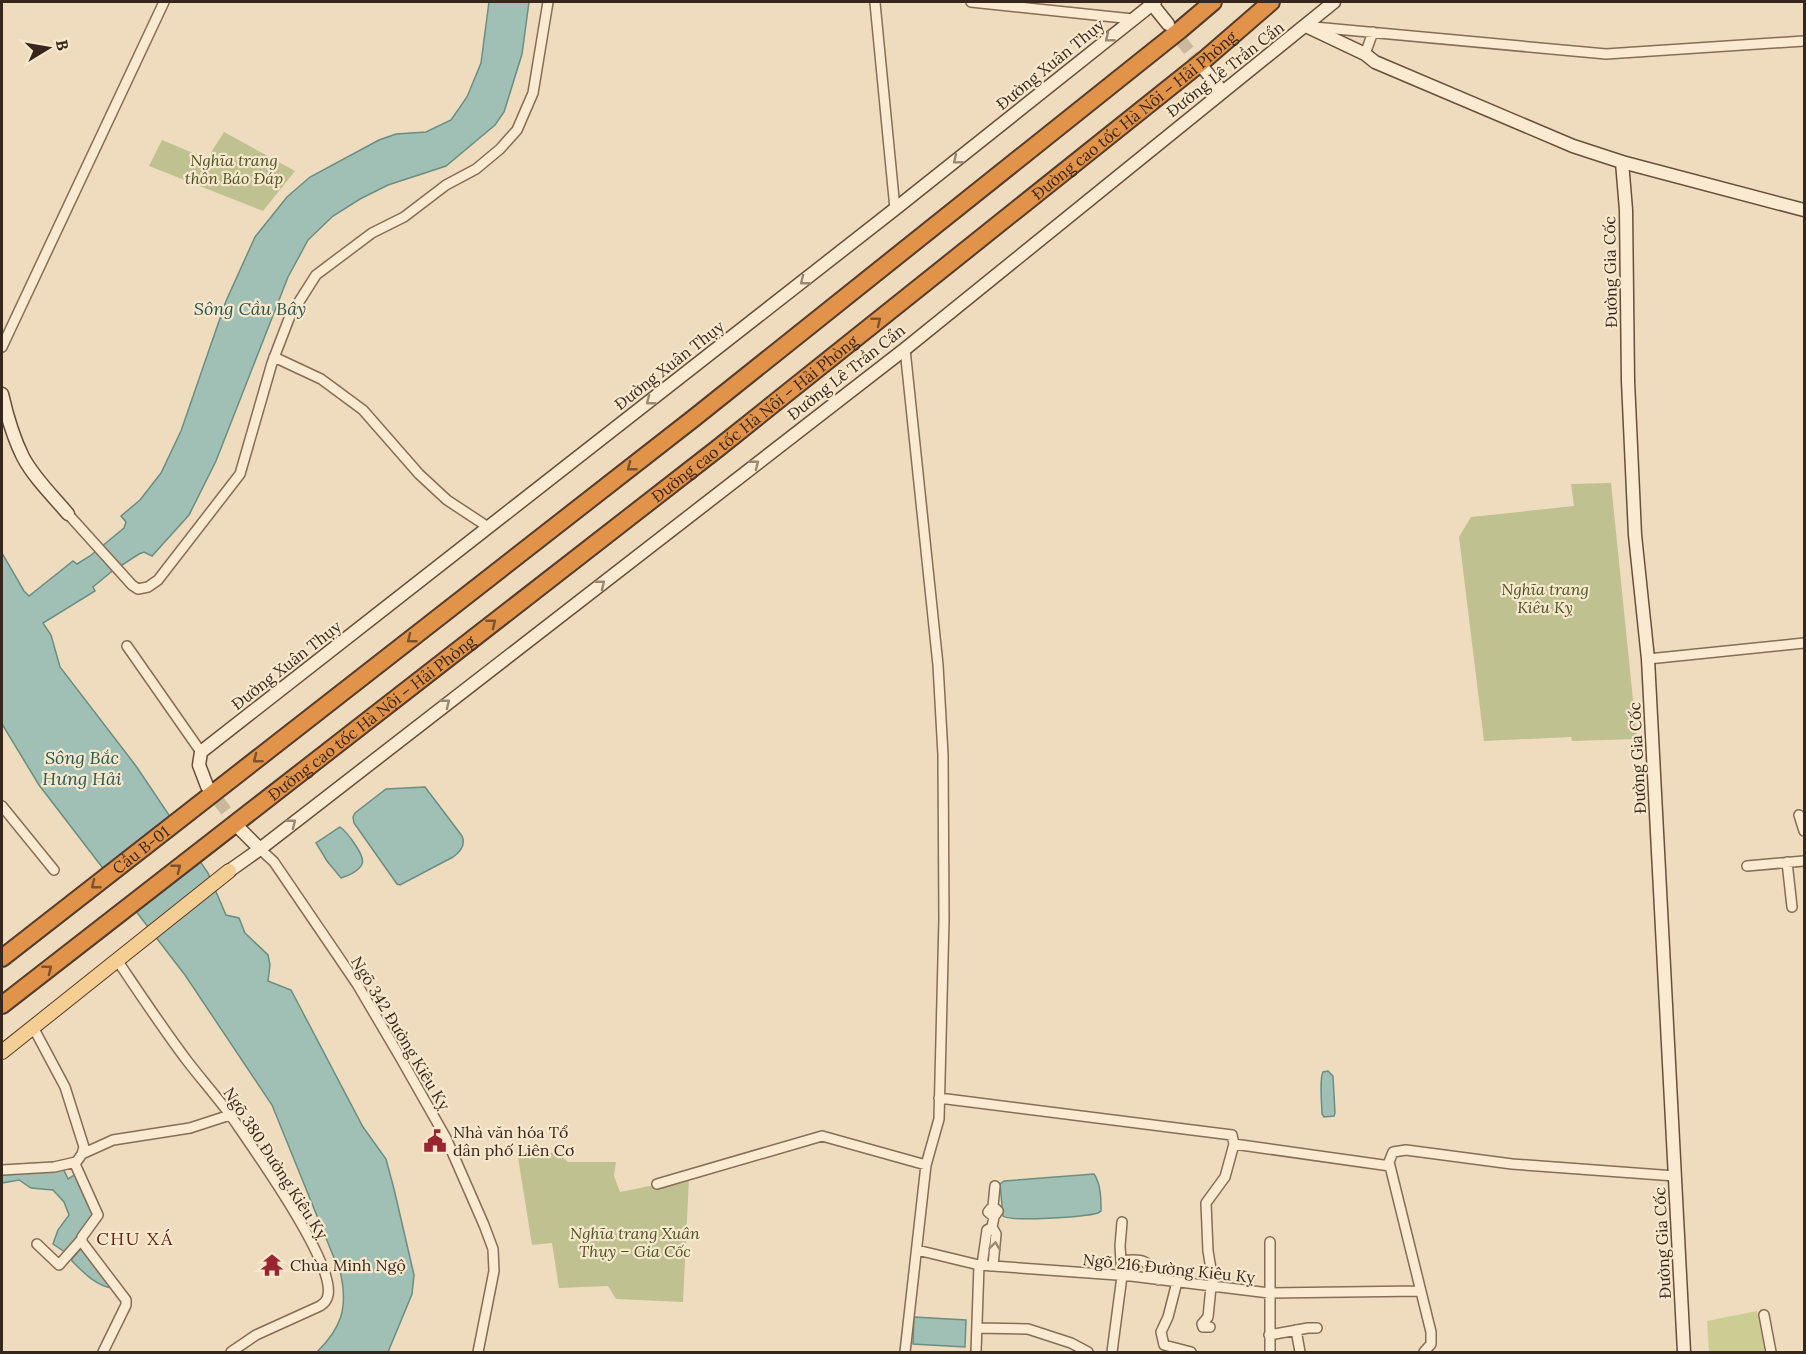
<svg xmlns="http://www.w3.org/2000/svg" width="1806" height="1354" font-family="Lora,serif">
<rect width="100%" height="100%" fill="#efdcbe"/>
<path fill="#cbcd92" d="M1757,1311L1765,1352H1709L1707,1321Z"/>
<path fill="#bfc191" d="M224,132L295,171L263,211L149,166L162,140L207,159Z
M1611,483L1637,739L1572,741L1571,737L1484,741L1459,537L1471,517L1574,506L1571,484Z
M517,1151L558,1153L568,1162H616L614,1176L620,1192L689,1178L683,1302L616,1299L608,1286L559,1288L552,1243L532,1245Z"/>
<path fill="#a1c0b5" stroke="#698e82" stroke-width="1.5" d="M489,2H529L522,54L504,112L495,125L446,166L388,185L360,199L333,216L308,240L288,277L216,461L189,515L152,556L144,552L139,554L111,572L93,587L95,591L43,623L51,635L60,667L136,766L208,873L226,915L239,918L245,933L268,955L270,965L268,981L291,990L363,1127L386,1159L394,1189L414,1275L412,1294L388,1352H317C341,1328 348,1309 341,1275L272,1105L185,975L39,785L2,724V553L24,591L29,596L73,561L77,564L90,556L124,528L126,522L121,516L140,500L161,473L181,431L226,301L255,237L287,197L310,177L379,140L396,134L426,132L451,120L467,97L481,63Z
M425,787L462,836C466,845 460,852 453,857L400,885L397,884L354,823L353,817L355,813L386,789Z
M340,827C346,831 366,856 362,864C359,871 348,876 341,878L327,861L316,843Z
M1328,1071L1333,1076L1335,1113L1334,1116L1324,1117L1322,1114C1322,1105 1319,1079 1323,1072Z
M63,1168L68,1179L76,1174L96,1215L65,1252L53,1244L58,1230L69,1215L64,1202L53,1190L31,1188L19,1180L2,1183V1171L47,1172Z
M1094,1174C1101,1184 1101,1199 1101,1211L1098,1213C1085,1217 1010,1222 1003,1216L1000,1184L1004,1181Z
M83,1246L113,1288C97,1287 83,1272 72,1261V1259Z
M914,1317L966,1320L965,1347L913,1344Z"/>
<path fill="#efdcbe" d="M177,822L198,852L129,906L106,876Z"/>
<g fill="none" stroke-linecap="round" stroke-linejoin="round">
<path stroke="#cab89d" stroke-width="12" stroke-dasharray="12 6" stroke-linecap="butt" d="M1170,27L1204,69
M208,787L239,828"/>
<g stroke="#876c56" stroke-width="12">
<path id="street" d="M971,2L1133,19
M875,3L895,209
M1314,27L1606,54L1804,41
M1365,54L1373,32
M2,347L164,2
M905,349L938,665L943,755L944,919L939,1119L926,1165L905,1352
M274,357L321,379L363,410L419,474L447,500L488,527
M68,514L132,585L138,589L148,587L158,580L240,474L272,363L290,316L316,275L372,233L404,217L446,185L476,169L500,149L517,130L533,93L548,2
M127,646L201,752
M1648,659L1804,643
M2,806L54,870
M1799,815L1804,831
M260,849L274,862L357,984L400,1057L446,1138L484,1225L493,1249L494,1271L478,1352
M1787,862L1792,907
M1747,866L1804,861
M117,960C140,994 163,1029 188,1062C202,1080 217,1097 231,1116C252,1147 335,1262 328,1295C327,1301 324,1303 320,1306L256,1335L231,1352
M33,1027L65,1087L84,1147L82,1154L75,1164L98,1215L82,1237V1242L126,1300V1305L103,1352
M939,1098L1232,1135L1234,1144L1225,1177L1206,1203L1208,1251L1214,1287
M1234,1144L1390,1166
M82,1154L113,1140L190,1128L230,1115
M2,1170L54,1167L76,1162
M657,1184L822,1136L926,1165
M993,1206L995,1186
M992,1227L996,1234L993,1266
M37,1244L59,1265L81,1240
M917,1250L979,1265L1131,1276L1269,1293L1420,1291
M1121,1261C1142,1258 1150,1260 1158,1280
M982,1265L987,1230L992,1227L994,1217L998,1211L993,1206L988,1212L994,1217
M1177,1282L1168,1317L1161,1332L1164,1345L1191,1352
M1764,1315L1771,1352
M1210,1327H1203L1202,1324L1208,1317L1211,1287
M977,1328L1028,1329L1071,1343L1088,1352
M1296,1330L1300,1352
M1269,1335L1308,1328H1317
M976,1352L979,1265
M1112,1352L1122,1276L1120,1246L1122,1222
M1270,1352V1242
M1424,1352L1431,1344V1332L1389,1162L1393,1152L1406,1150L1512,1164L1675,1176"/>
</g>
<g stroke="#694e3a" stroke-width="15">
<path id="secondary" d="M1152,4L1168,24
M1306,26L1365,54L1375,62L1573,146L1622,162L1804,210
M1204,69L1222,91
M1622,162L1626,210L1628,381L1635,535L1648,659L1684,1352
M2,394C7,416 13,437 23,457C34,478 53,496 68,514
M207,786L199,765L201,752L895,209L1155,2
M239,828L260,849
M229,871L260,849L905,349L1334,2"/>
</g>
<g stroke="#543b2b" stroke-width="16">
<path id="primary" d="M2,1052L229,871"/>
</g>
<g stroke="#543b2b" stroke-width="20">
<g id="highway">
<path id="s1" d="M2,958L694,418L1180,30L1213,2"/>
<path id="s2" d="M2,1005L717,449L1204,60L1271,2"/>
</g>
</g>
<use href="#street" stroke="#faead1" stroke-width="9"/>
<use href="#secondary" stroke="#faead1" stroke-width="12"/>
<use href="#primary" stroke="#f4ce93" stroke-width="14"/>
<use href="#highway" stroke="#e2934a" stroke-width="16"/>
</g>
<defs><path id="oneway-chevron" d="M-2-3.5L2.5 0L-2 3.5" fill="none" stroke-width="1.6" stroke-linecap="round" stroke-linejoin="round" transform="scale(1.5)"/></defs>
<g stroke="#988876">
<use href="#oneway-chevron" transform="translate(1109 38) rotate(141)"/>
<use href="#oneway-chevron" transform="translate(957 160) rotate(141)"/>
<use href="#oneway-chevron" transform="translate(804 281) rotate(142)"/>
<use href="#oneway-chevron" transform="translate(650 401) rotate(142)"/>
<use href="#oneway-chevron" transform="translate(755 464) rotate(-38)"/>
<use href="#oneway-chevron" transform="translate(601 584) rotate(-38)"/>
<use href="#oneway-chevron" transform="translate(446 703) rotate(-38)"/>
<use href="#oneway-chevron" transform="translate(292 823) rotate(-38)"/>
<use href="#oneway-chevron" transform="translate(995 1246) rotate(-83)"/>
</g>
<g stroke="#7b522e">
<use href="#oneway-chevron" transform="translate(877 321) rotate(-39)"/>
<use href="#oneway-chevron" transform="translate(631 467) rotate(142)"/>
<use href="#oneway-chevron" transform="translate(492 623) rotate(-38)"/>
<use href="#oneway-chevron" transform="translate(411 639) rotate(142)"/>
<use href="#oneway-chevron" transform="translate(257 759) rotate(142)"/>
<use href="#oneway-chevron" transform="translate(177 868) rotate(-38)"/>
<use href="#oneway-chevron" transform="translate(95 885) rotate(142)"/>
<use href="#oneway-chevron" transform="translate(48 969) rotate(-38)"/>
</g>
<defs>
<g id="civic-bare" transform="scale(1.8)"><path d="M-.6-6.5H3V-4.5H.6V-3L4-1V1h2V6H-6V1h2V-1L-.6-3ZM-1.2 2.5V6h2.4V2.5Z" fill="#98252f" stroke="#f6e7cd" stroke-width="2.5" paint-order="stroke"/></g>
<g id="temple-bare" transform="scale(1.8)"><path d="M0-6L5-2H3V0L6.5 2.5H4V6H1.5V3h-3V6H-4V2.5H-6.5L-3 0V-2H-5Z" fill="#98252f" stroke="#f6e7cd" stroke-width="2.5" paint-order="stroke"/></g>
</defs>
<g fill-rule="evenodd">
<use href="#civic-bare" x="435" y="1141"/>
<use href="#temple-bare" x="272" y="1265"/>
</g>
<g text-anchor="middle" stroke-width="4.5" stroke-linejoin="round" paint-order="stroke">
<g font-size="16" fill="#36261b" stroke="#f6e7cd">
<text transform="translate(1050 64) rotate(-39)" y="6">Đường Xuân Thụy</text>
<text transform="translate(1225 69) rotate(-38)" y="6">Đường Lê Trần Cẩn</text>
<text dy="6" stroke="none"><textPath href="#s2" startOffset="1440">Đường cao tốc Hà Nội – Hải Phòng</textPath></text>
<text transform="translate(1610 272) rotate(-91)" y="6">Đường Gia Cốc</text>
<text transform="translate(669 365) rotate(-38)" y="6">Đường Xuân Thụy</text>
<text transform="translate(846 372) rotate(-38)" y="6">Đường Lê Trần Cẩn</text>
<text dy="6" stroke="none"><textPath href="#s2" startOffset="954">Đường cao tốc Hà Nội – Hải Phòng</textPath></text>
<text transform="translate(286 665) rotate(-38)" y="6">Đường Xuân Thụy</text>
<text dy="6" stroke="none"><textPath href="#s2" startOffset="468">Đường cao tốc Hà Nội – Hải Phòng</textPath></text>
<text transform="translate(1637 758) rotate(-93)" y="6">Đường Gia Cốc</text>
<text dy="6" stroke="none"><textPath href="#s1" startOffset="176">Cầu B-01</textPath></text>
<text transform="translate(401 1033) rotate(59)" y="6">Ngõ 342 Đường Kiêu Kỵ</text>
<text transform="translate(276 1163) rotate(57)" y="6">Ngõ 380 Đường Kiêu Kỵ</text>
<text transform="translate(1662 1243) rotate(-93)" y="6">Đường Gia Cốc</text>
<text transform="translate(1169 1268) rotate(6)" y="6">Ngõ 216 Đường Kiêu Kỵ</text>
</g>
<g font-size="16" font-style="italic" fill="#4b5321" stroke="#f6e7cd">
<text x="234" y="166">Nghĩa trang<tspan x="234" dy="18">thôn Báo Đáp</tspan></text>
<text x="1545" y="595">Nghĩa trang<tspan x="1545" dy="18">Kiêu Kỵ</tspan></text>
<text x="635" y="1239">Nghĩa trang Xuân<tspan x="635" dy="18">Thụy – Gia Cốc</tspan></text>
</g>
<g font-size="16" fill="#36261b" stroke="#f6e7cd" text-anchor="start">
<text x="453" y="1138">Nhà văn hóa Tổ<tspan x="453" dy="18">dân phố Liên Cơ</tspan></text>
<text x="290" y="1271">Chùa Minh Ngộ</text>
</g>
<g font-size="18" font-style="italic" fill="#2a5650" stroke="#f6e7cd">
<text x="250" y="315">Sông Cầu Bây</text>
<text x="82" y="764">Sông Bắc<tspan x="82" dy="21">Hưng Hải</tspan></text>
</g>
<g font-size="18" letter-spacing="1.5" fill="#64231a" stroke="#f6e7cd">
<text x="135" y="1245">CHU XÁ</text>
</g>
</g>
<rect width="1806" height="1354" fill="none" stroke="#36261b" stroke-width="6"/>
<g transform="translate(48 48) rotate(79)" stroke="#f6e7cd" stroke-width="4.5" paint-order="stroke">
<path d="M0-4.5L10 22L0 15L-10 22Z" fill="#36261b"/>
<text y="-9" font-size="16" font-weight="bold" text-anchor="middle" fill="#36261b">B</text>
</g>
</svg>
